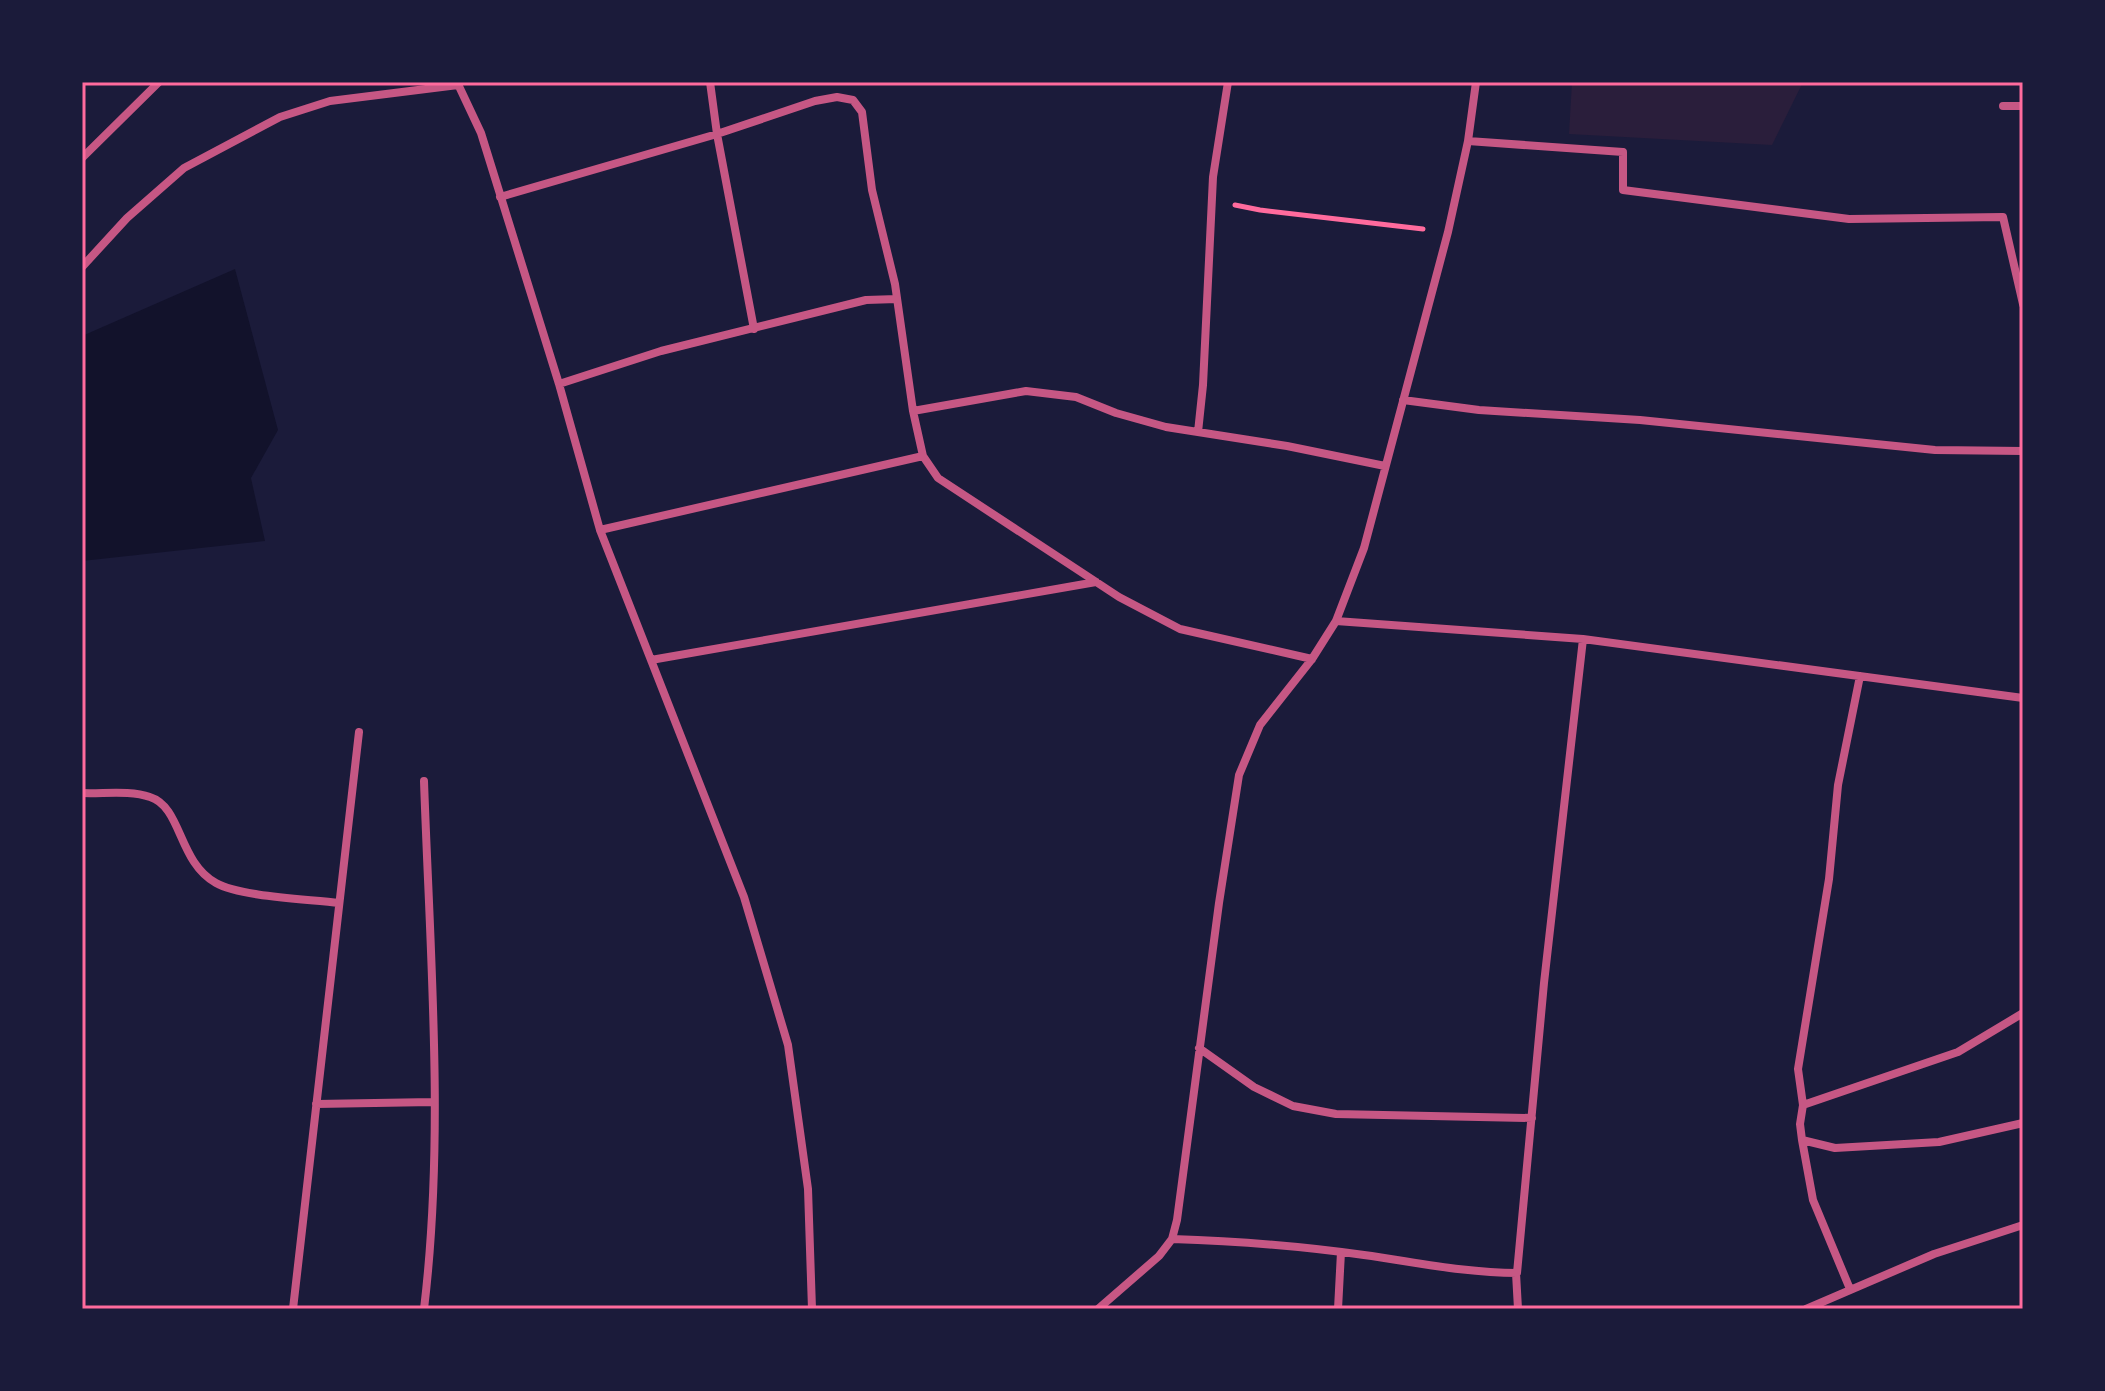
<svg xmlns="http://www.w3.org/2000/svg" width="2105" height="1391" font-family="'Fira Sans Condensed',sans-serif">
<rect width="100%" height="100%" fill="#1b1b3a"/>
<path fill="#2a1e3b" d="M1572,82H1803L1772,145L1569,134Z"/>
<path fill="#12122b" d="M235,269L278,430L251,478L265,541L82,561V336Z"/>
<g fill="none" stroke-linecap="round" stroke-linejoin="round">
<path stroke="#ff6b9d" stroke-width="5" d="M1235,205L1260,210L1423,229"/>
<path stroke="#c65784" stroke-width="8" d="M457,82L481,133L559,384L600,530L744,897L788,1045L808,1189L812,1309
M710,82L717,134L754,329
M2003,106H2023
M1468,141L1623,152V190L1849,219L2003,217L2023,304
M82,158L159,82
M500,197L717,134L815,101L837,97L853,100L862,112L872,190L895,284L913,411L923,456L600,530
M82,267L127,218L184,168L280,117L330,101L458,85
M559,384L661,351L866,300L897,299
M1403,400L1479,410L1640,420L1935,450L2023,451
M913,411L1026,391L1076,397L1116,413L1166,427L1287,446L1385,466
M1198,432L1203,385L1213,177L1228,82
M923,456L938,478L1119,597L1180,629L1312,659
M1336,621L1583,639L2023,698
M651,660L1096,582
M1860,676L1838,785L1829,879L1798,1069L1803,1105L1958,1052L2023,1013
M82,793C103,794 130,790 150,797C182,807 178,862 216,883C241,897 308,899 339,903
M1199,1048L1254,1087L1293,1106L1336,1114L1532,1118
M316,1104L433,1102
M1803,1105L1800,1124L1802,1140L1835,1148L1939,1142L2023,1123
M1802,1140L1813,1200L1850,1289
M1172,1239C1236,1241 1301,1246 1364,1255C1415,1262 1465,1273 1517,1273L1544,983L1583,639
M1516,1273L1518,1309
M293,1309L359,732
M424,1309C445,1135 430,956 424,781
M1098,1309L1159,1256L1172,1239L1177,1220L1219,903L1239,775L1260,725L1312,659L1336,621L1364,548L1448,232L1468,141L1476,82
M1338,1309L1341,1252
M1806,1309L1934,1254L2023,1225"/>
</g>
<rect width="2105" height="1391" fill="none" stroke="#1b1b3a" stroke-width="168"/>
<rect x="84" y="84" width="1937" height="1223" fill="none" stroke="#ff6b9d" stroke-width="3"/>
</svg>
